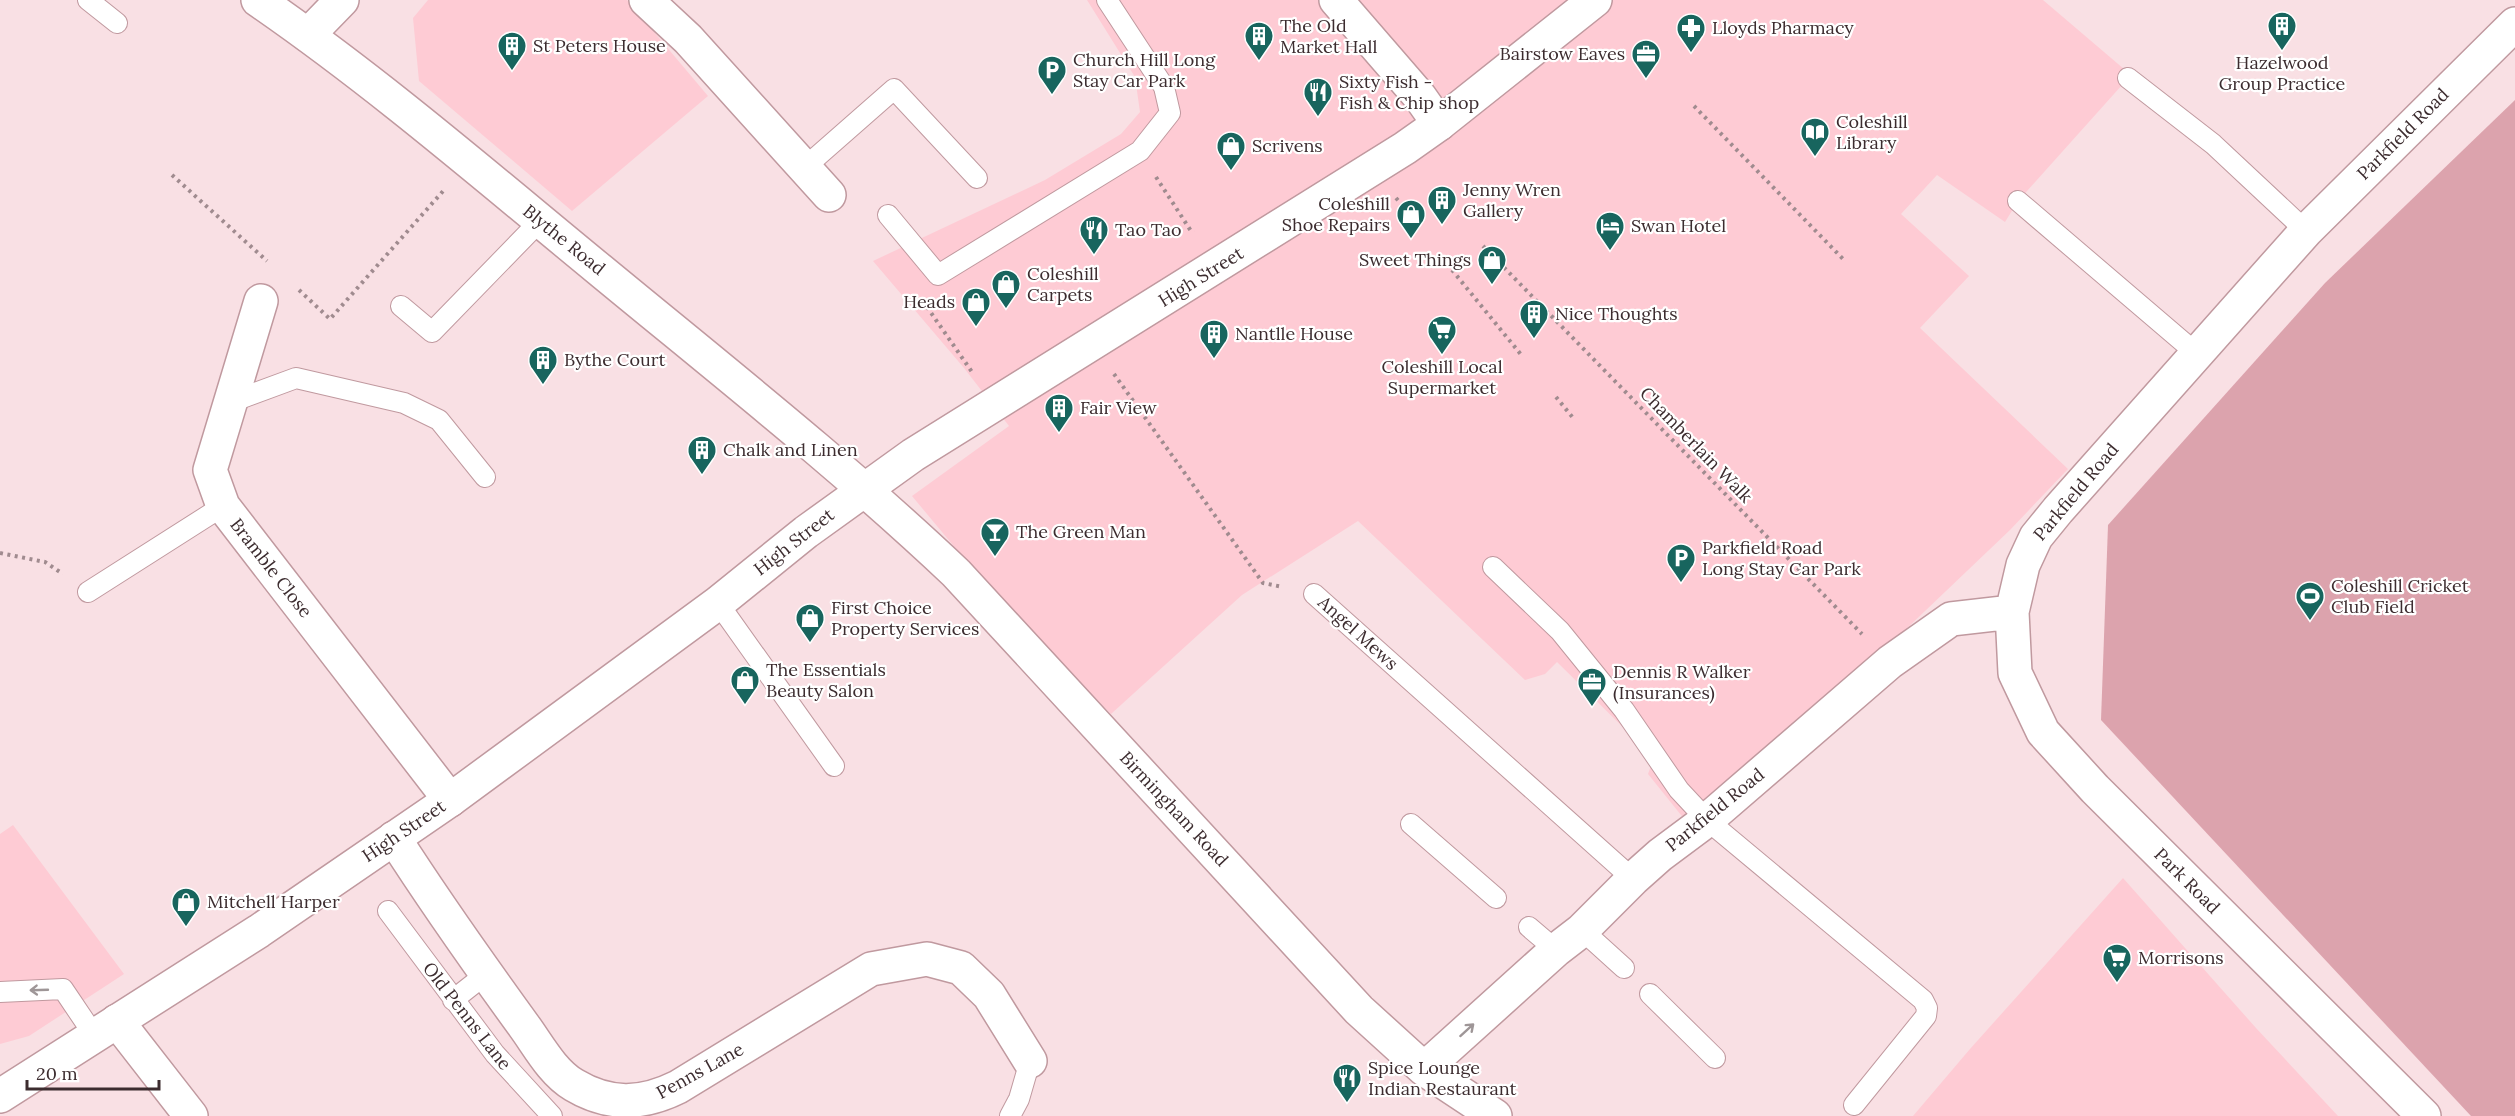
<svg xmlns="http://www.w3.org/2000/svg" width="2515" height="1116" font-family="Lora,serif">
<rect width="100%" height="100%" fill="#f9e0e4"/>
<path fill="#fecbd4" d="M428,0H627L708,96L572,211L419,81L413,18Z
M1087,0H2043L2131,75L2018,201L2005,222L1937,175L1901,214L1969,276L1920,328L2068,469L2010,530L1882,652L1685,820L1648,774L1652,763L1639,743L1557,662L1545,674L1525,680L1358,521L1242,595L1111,714L1002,604L912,496L1009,426L964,368L873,261L1045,180L1121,134L1140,112L1135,77Z
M13,825L124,974L29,1036L0,1044V834Z
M2123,878L2256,1028L2338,1116H1913L1970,1049Z"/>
<path fill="#dca3ad" d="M2515,100V1116H2471L2101,720L2108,525L2325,283Z"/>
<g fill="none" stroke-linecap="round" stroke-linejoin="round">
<g stroke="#c0999f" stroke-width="22">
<path id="lane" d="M88,0L117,23
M2128,78L2213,144L2306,231
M804,168L894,89L977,178
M2018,201L2196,353
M888,215L938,275L1140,151L1170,113L1164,87L1107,0
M401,306L432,332L540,221
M231,402L296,378L404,403L439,420L485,477
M1493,567L1560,631L1624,710L1679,790L1707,820L1923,1000L1927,1008L1926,1016L1854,1105
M88,592L223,506
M1314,594L1633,879
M718,603L834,766
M1411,824L1496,898
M388,911L495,1054L552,1116
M1529,927L1556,950
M1582,930L1624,968
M0,992L63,989L94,1035
M1650,994L1715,1058
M453,1000L486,974
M1010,1116L1019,1099L1030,1061"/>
</g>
<g stroke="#c0999f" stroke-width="36">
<path id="street" d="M646,0L688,39L829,195
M1336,0L1420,97L1439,124
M308,35L342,0
M261,301L210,470L223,506L450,800
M394,838C435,902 479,964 524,1026C538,1045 552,1072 574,1085C609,1106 642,1105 678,1087L871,969L927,959L961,968L989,995L1030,1061
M117,1021L191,1116"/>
</g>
<g stroke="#c0999f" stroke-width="36">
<path id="secondary" d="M258,0C377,82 488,178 600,270C720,369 843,466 956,573L1359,1010L1424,1069L1495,1116
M1424,1069L1556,950L1582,930L1633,879L1660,855L1707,820L1890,662L1951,619L2012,612
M0,1096L259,931L450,800L718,603L806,532L913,455L1405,148L1439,124L1595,0
M2424,1116L2095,789L2043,732L2015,673L2012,612L2023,565L2036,537L2058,510L2306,231L2515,24"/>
</g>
<path stroke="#a08b8f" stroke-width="4" stroke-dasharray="3 4.5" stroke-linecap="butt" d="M1694,106L1844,260
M172,175L267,261
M1156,177L1191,231L1194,232
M1396,198L1403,206
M1483,246L1862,634
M1452,270L1523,357
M299,290L330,319L444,190
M927,307L972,372
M1114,374L1263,583L1283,587
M1556,397L1574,419
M0,553L45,562L63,574"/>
<use href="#lane" stroke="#fff" stroke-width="20"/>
<use href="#street" stroke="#fff" stroke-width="33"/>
<use href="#secondary" stroke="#fff" stroke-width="33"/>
</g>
<defs><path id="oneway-shaft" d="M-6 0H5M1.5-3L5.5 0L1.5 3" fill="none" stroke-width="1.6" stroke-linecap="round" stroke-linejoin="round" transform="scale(1.5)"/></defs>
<g stroke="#9e9697">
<use href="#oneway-shaft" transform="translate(39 990) rotate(178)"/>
<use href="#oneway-shaft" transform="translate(1467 1030) rotate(-42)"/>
</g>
<defs>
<g id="building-pin" transform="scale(1.5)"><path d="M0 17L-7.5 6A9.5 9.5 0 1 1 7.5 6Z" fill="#18655e" stroke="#fff"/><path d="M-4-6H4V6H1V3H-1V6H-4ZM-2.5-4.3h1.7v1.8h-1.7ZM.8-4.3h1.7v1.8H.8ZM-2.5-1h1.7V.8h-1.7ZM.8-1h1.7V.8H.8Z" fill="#fff"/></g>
<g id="pharmacy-pin" transform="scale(1.5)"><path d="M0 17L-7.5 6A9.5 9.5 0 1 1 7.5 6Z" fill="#18655e" stroke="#fff"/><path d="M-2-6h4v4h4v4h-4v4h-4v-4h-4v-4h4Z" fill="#fff"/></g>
<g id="office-pin" transform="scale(1.5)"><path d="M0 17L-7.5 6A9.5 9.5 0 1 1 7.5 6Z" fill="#18655e" stroke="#fff"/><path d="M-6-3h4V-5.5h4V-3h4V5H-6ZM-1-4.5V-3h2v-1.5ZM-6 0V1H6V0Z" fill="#fff"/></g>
<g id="parking-pin" transform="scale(1.5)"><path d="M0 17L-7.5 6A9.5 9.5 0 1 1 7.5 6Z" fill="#18655e" stroke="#fff"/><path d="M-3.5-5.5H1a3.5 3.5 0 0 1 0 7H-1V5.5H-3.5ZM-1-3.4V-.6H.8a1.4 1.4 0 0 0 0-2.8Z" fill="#fff"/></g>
<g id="restaurant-pin" transform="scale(1.5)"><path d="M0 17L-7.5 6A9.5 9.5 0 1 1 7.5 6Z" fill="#18655e" stroke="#fff"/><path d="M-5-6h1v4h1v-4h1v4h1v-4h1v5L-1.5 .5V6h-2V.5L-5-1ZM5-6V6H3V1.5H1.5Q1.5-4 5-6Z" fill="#fff"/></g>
<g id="library-pin" transform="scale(1.5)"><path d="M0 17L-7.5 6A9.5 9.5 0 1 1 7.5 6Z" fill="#18655e" stroke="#fff"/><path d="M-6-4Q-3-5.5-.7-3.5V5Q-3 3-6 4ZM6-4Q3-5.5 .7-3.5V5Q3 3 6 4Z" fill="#fff"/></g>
<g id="shop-pin" transform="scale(1.5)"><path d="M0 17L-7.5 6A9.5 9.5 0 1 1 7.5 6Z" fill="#18655e" stroke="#fff"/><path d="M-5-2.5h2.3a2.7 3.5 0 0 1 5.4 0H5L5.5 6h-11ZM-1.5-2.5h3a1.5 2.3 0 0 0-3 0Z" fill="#fff"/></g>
<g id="hotel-pin" transform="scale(1.5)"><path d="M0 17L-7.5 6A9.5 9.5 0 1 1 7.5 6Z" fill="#18655e" stroke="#fff"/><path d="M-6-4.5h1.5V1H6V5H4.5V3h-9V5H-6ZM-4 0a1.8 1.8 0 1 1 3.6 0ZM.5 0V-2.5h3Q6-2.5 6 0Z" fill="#fff"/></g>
<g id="supermarket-pin" transform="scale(1.5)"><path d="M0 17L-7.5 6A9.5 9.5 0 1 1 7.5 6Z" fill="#18655e" stroke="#fff"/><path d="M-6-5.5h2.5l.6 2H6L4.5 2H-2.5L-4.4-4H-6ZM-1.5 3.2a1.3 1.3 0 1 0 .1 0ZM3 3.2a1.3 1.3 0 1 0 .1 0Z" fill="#fff"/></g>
<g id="bar-pin" transform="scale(1.5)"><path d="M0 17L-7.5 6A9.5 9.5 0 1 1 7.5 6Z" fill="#18655e" stroke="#fff"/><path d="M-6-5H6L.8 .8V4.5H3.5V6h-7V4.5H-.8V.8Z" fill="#fff"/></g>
<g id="stadium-pin" transform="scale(1.5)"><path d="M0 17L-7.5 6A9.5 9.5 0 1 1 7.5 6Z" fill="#18655e" stroke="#fff"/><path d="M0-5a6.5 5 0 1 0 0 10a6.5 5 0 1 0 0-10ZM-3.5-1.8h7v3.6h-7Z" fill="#fff"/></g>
</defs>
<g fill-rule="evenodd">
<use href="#building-pin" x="2282" y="26"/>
<use href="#pharmacy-pin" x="1691" y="28"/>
<use href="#building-pin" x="1259" y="36"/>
<use href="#building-pin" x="512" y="46"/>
<use href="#office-pin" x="1646" y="54"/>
<use href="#parking-pin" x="1052" y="70"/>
<use href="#restaurant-pin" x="1318" y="92"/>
<use href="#library-pin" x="1815" y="132"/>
<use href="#shop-pin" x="1231" y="146"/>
<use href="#building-pin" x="1442" y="200"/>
<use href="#shop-pin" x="1411" y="214"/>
<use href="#hotel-pin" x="1610" y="226"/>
<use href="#restaurant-pin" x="1094" y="230"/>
<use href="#shop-pin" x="1492" y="260"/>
<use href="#shop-pin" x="1006" y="284"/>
<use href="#shop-pin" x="976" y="302"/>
<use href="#building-pin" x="1534" y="314"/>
<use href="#supermarket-pin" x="1442" y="330"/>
<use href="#building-pin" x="1214" y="334"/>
<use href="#building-pin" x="543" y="360"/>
<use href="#building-pin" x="1059" y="408"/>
<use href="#building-pin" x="702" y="450"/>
<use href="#bar-pin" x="995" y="532"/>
<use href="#parking-pin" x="1681" y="558"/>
<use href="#stadium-pin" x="2310" y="596"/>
<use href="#shop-pin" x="810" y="618"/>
<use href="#shop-pin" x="745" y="680"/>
<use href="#office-pin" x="1592" y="682"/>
<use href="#shop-pin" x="186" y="902"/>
<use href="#supermarket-pin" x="2117" y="958"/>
<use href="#restaurant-pin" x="1347" y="1078"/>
</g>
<g text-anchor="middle" stroke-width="4.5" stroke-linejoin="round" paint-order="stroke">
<g font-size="18" fill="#3c2c2f" stroke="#fff" text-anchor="start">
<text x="1280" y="32">The Old<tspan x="1280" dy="21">Market Hall</tspan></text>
<text x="1712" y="34">Lloyds Pharmacy</text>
<text x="533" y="52">St Peters House</text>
<text x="1625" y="60" text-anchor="end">Bairstow Eaves</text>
<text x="1073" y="66">Church Hill Long<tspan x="1073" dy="21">Stay Car Park</tspan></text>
<text x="2282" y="69" text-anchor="middle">Hazelwood<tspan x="2282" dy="21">Group Practice</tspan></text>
<text x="1339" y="88">Sixty Fish -<tspan x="1339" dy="21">Fish &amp; Chip shop</tspan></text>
<text x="1836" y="128">Coleshill<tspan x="1836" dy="21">Library</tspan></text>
<text x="1252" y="152">Scrivens</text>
<text x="1463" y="196">Jenny Wren<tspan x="1463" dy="21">Gallery</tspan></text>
<text x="1390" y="210" text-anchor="end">Coleshill<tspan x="1390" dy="21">Shoe Repairs</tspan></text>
<text x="1631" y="232">Swan Hotel</text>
<text x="1115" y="236">Tao Tao</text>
<text x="1471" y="266" text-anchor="end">Sweet Things</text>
<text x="1027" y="280">Coleshill<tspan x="1027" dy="21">Carpets</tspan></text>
<text x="955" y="308" text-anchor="end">Heads</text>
<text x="1555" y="320">Nice Thoughts</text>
<text x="1235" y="340">Nantlle House</text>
<text x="564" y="366">Bythe Court</text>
<text x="1442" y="373" text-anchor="middle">Coleshill Local<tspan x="1442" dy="21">Supermarket</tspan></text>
<text x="1080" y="414">Fair View</text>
<text x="723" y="456">Chalk and Linen</text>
<text x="1016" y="538">The Green Man</text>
<text x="1702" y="554">Parkfield Road<tspan x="1702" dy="21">Long Stay Car Park</tspan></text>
<text x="2331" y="592">Coleshill Cricket<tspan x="2331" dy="21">Club Field</tspan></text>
<text x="831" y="614">First Choice<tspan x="831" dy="21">Property Services</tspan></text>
<text x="766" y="676">The Essentials<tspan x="766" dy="21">Beauty Salon</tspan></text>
<text x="1613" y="678">Dennis R Walker<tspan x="1613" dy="21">(Insurances)</tspan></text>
<text x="207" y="908">Mitchell Harper</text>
<text x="2138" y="964">Morrisons</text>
<text x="1368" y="1074">Spice Lounge<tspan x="1368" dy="21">Indian Restaurant</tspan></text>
</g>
<g font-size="18" fill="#3c2c2f" stroke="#fff">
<text transform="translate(2403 134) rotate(-45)" y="6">Parkfield Road</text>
<text transform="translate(564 240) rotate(39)" y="6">Blythe Road</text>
<text transform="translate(1201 277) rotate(-32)" y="6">High Street</text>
<text transform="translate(1696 445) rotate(46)" y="6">Chamberlain Walk</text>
<text transform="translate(2076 492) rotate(-50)" y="6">Parkfield Road</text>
<text transform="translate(794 542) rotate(-38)" y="6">High Street</text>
<text transform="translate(271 568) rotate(52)" y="6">Bramble Close</text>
<text transform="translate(1358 633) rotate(42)" y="6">Angel Mews</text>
<text transform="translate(1174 809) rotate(47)" y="6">Birmingham Road</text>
<text transform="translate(1715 810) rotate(-39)" y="6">Parkfield Road</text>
<text transform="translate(404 831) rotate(-34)" y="6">High Street</text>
<text transform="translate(2187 881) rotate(45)" y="6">Park Road</text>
<text transform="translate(467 1016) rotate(52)" y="6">Old Penns Lane</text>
<text transform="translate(700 1071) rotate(-29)" y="6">Penns Lane</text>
</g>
</g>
<path d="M27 1080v9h132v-9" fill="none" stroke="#3c2c2f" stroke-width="3"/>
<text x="36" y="1080" font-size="18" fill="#3c2c2f" stroke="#ffffff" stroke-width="4.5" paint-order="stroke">20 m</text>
</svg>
